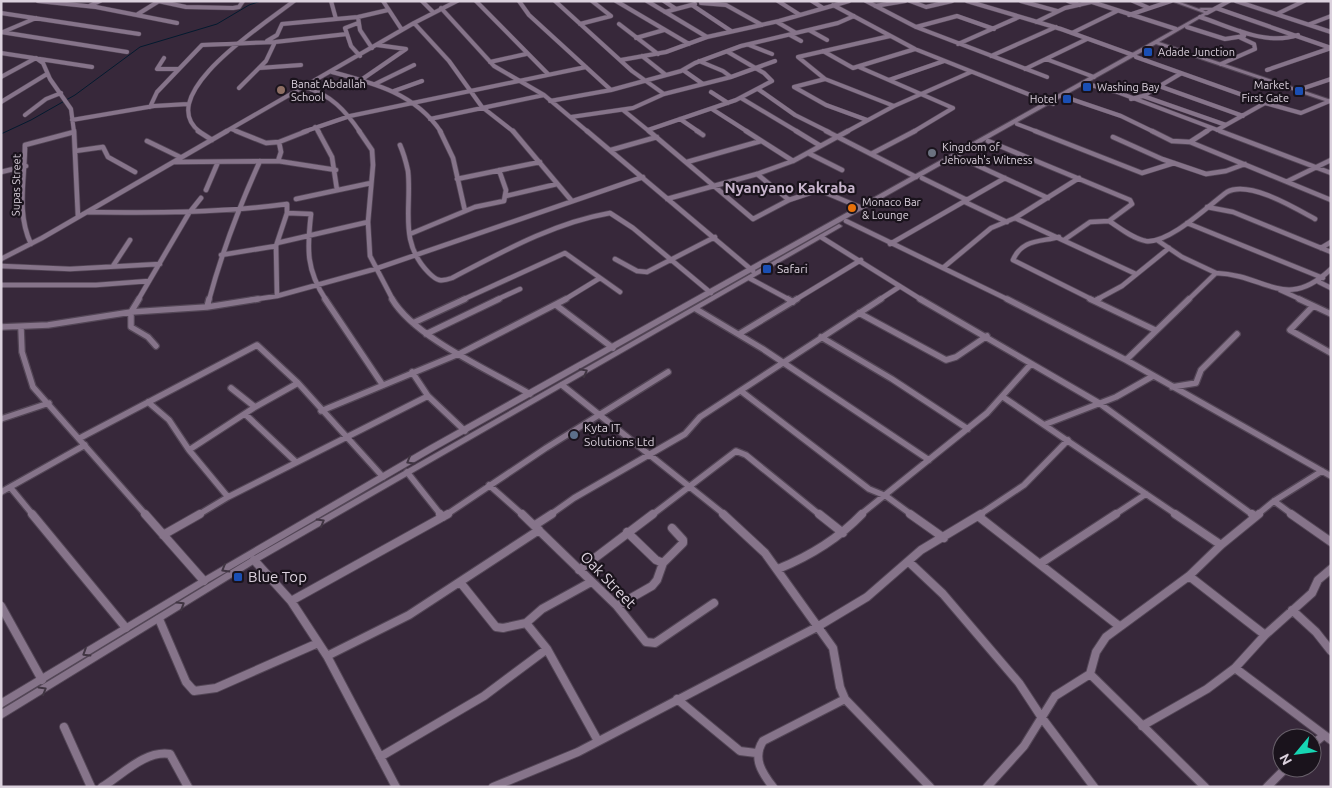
<svg xmlns="http://www.w3.org/2000/svg" width="1332" height="788" font-family="Ubuntu,sans-serif">
<rect width="100%" height="100%" fill="#37283a"/>
<g fill="none" stroke-linecap="round" stroke-linejoin="round">
<path stroke="#031a2f" stroke-width="1" d="M1,134L31,120L75,95L140,47L217,24L249,5L261,1"/>
<g stroke="#534656" stroke-width="5">
<path id="minor-far3" d="M38,1L96,7L177,23
M158,1L186,7L233,8L239,7L243,1
M331,1L336,19
M383,1L402,30
M422,1L433,12
M476,1L548,74
M519,1L529,15L611,90
M555,1L632,71L664,94
M616,1L689,44
M647,1L707,37
M664,1L676,9
M778,1L800,15
M812,1L823,8
M866,1L916,27L1047,77
M910,1L926,7L952,1
M967,1L1061,29L1133,55
M1021,1L1057,11
M1068,1L1080,5
M1089,1L1176,29
M1133,1L1149,8
M1236,1L1331,32
M701,3L726,5L762,25
M692,5L731,31
M833,5L915,49L1053,104
M89,6L100,1
M875,6L905,1
M441,8L494,66L544,95L588,132
M1216,8L1331,48
M665,12L695,4
M1,13L139,34
M1207,13L1229,1
M138,14L159,1
M1277,14L1304,1
M1129,15L1171,1
M1200,17C1231,27 1265,46 1298,35
M777,22L796,33
M1036,22L1065,8L1091,2
M358,23L345,28L351,46L360,56
M414,23L449,61L482,107L514,132
M580,24L611,16L592,1
M619,24L658,54
M1310,24L1331,16
M916,27L957,16L994,29
M1187,27L1225,39L1244,36L1240,31
M809,30L827,40
M1,32L127,52
M3,32L36,18
M1072,33L1117,11
M790,35L801,41
M890,36L798,57L825,79L894,106
M636,38L664,30
M267,41L277,35L282,24L358,17
M958,44L1019,17
M749,45L772,54
M372,48L360,30L358,17L388,10
M823,51L853,68L915,49
M1,53L92,67
M642,56L666,75
M991,56L1056,27
M1136,57L1265,103L1217,130
M164,58L157,69H178
M1046,59L1094,77
M621,60L666,52L707,37L779,21L849,1
M699,61L723,71L731,77
M490,62L526,54
M1221,64L1255,49L1254,44L1241,38
M859,67L953,108
M259,68L301,65
M1025,69L1087,39
M683,70L703,84
M1267,70L1331,48
M332,72C374,83 416,94 441,132
M1,77L36,58L43,63L50,79L71,109L74,132
M825,79L794,87L826,105L867,120
M361,80L406,49L377,45
M889,80L944,61
M375,84L414,65
M1087,84L1117,92L1223,132
M1159,86L1243,116
M305,87C331,95 345,110 360,132
M239,88L266,61L275,42
M758,89L795,115L829,132
M1298,90L1331,79
M394,91L422,81
M711,92L728,103
M1143,96L1226,125
M1065,97L1121,116L1154,132
M741,98L798,132
M1131,99L1143,96L1180,74
M550,101L611,90L681,71L695,63L741,46L838,23L854,16
M1,102L47,74
M1265,103L1301,113L1330,101
M150,107L157,92L202,45L275,42L347,34
M712,109L748,132
M623,110L650,132
M25,115L46,99L61,93
M571,117L633,108L664,94L731,77L775,61
M430,119L544,95
M680,119L699,132
M72,120L154,106L188,104
M1017,124L1038,132
M315,127L319,132
M231,129L239,132
M648,130L736,100L772,81L764,73L728,52
M200,132C151,95 269,21 294,1
M225,132L414,23L457,1
M303,132L350,116L586,67
M846,132L894,106L971,72
M913,132L953,108
M1205,132L1212,128"/>
</g>
<g stroke="#534656" stroke-width="6">
<path id="minor-far2" d="M74,131L78,217
M198,131L212,140
M236,131L266,143L279,142
M318,131L332,157L337,190
M359,131L372,150L373,165L368,222L370,256L393,300
M440,131L453,158L465,211
M513,131L571,200
M587,131L753,271
M649,131L753,219L789,200L819,190L862,208
M697,131L703,135
M746,131L793,161
M796,131L819,145
M826,131L916,177
M1035,131L1142,173L1174,163
M1152,131L1172,141L1190,142L1331,200
M1220,131L1331,173
M1113,137L1162,159L1206,174L1226,171L1245,164
M147,141L180,157
M988,141L1130,200L1132,204L1109,221C1120,228 1133,239 1146,241C1169,244 1209,205 1227,192C1249,180 1295,208 1315,219
M1190,142L1207,131
M400,145C404,154 406,162 408,171C412,209 398,242 429,273C437,281 441,282 452,278C502,252 553,223 610,213L633,228L711,293
M611,150L657,137
M75,151L103,147L108,157L135,172
M808,153L842,170
M871,154L915,131
M959,157L1048,198
M278,161L281,152L279,142L307,131
M174,162L278,161L336,170
M687,162L761,141
M1,172L26,166
M757,174L789,200
M922,178L967,200
M457,179L540,162
M1288,181L1331,160
M206,190L218,162
M506,196L557,184
M296,199L371,183
M667,199L757,174L793,161L848,131
M965,202L1007,222
M1207,207L1233,212L1331,252
M87,212C154,213 220,213 287,204V213L276,246L277,296
M287,213L311,214C307,249 306,270 326,300
M1015,218L1136,274
M846,221L1009,300
M1187,223L1323,278
M410,234L475,207L504,201L506,190L499,170
M821,237L922,300
M1059,237C1040,242 1022,239 1013,260L1093,300
M1064,240L1090,222L1109,221
M1157,240L1182,257L1216,273
M277,243L368,222
M31,244C16,213 25,178 25,145L74,132
M890,244L1005,178
M1321,248L1331,242
M221,255L276,246
M1,259L42,238L227,131
M615,259L637,271L647,272L715,237
M1,266L70,269L160,264
M113,266L130,240
M944,267L991,228L1015,218L1079,178
M749,278L790,300
M1319,282L1331,288
M1,285H96L149,281
M1280,290L1302,300
M138,300L189,213L201,198
M209,300C222,252 239,207 260,161
M250,300L277,296L375,269L643,177
M462,300L565,253L620,292
M496,300L520,289
M564,300L600,278
M795,300L861,260
M879,300L899,287
M1096,300L1122,286L1169,248
M1188,300L1216,273C1267,275 1285,312 1331,269"/>
</g>
<g stroke="#534656" stroke-width="8">
<path id="minor-far1" d="M139,299L131,312V327L148,337L156,346
M325,299L382,384
M392,299C415,338 491,371 530,394
M788,299L793,302
M920,299L1099,403L1253,515
M1007,299L1126,360L1331,476
M1090,299L1155,330
M1299,299L1331,314
M1095,301L1099,299
M556,305L613,348
M1313,306L1290,330L1331,353
M207,307L209,299
M696,309L763,349L929,460
M859,313L946,360L956,357L987,336
M413,323L465,299
M1,327L48,325L131,312L207,307L258,299
M21,328L22,352L33,387L146,515
M426,334L499,299
M739,334L797,299
M821,337L892,379L968,429
M1126,360L1189,299
M412,372L428,396L465,431
M562,385L725,515
M1172,387L1196,383L1201,370L1237,334
M231,388L255,407
M741,391L869,489L886,496L912,515
M1003,397L1177,515
M148,402L169,420L189,450L228,497
M321,411L461,353L566,299
M245,414L296,462
M1,419L49,403
M1046,424L1116,397L1153,376
M80,438L257,345L298,383L383,477
M189,450L255,407L298,383
M407,472L441,515
M489,485L523,515
M10,487L33,515
M1,492L85,445
M1274,501L1293,515
M198,515L228,497L428,396
M446,515L546,448L668,372
M550,515L574,498L685,434L700,417L881,299
M652,515L736,451L746,455L820,515
M860,515L987,413L1031,364
M979,515L1024,485L1068,440
M1114,515L1146,494
M1257,515L1274,501L1322,471"/>
</g>
<g stroke="#534656" stroke-width="10">
<path id="minor" d="M32,514L126,628
M145,514L204,581
M440,514L443,517
M522,514L617,606L646,642L655,643L714,603
M723,514L765,553L833,648L840,687L845,699L930,787
M819,514L843,533
M910,514L944,538
M1175,514L1221,545
M1252,514L1255,516
M1291,514L1331,542
M978,516L1119,626
M535,525L552,514
M627,532L656,560L663,563
M163,535L200,514
M254,560L291,601L327,656L396,787
M909,562L943,594L1019,683L1042,718L1094,787
M1041,563L1116,514
M778,569C810,556 838,539 862,514
M579,570L653,514
M1189,576L1265,635
M460,582L496,627L503,628L526,623L547,649L598,741
M291,601L448,514
M1,606L42,680
M617,606L652,586L657,580L663,563L683,543V540L672,528
M1292,610L1316,632L1331,651
M159,619L186,682L194,691L216,688L318,643
M526,623L542,609L591,582
M327,656L409,615L539,530
M1235,668L1331,740
M1090,674L1205,787
M677,699L740,751L756,753
M1142,726L1207,689L1235,668L1265,635L1312,593L1318,580L1331,569
M64,727L91,787
M1312,745L1324,735
M380,757L484,696L547,649
M102,787C122,775 145,750 170,754L188,787
M493,787L578,752L817,627L867,597L921,550L981,514
M773,787C762,773 752,758 763,741L845,699
M987,787L1024,746L1055,696L1090,674L1096,652L1106,637L1189,576L1221,545L1259,514
M1267,787L1286,768"/>
</g>
<g stroke="#534656" stroke-width="2">
<path id="tertiary" d="M1171,1H1177L1199,9L1201,8H1215L1217,9L1215,10H1203L1209,13L1159,42L1331,100V103L1156,44L435,450L207,583L1,708V699L201,579L429,446L1204,13Z
M839,224L842,226L841,227L257,562L1,719V710L251,558Z"/>
</g>
<use href="#minor-far3" stroke="#86748a" stroke-width="4"/>
<use href="#minor-far2" stroke="#86748a" stroke-width="4.5"/>
<use href="#minor-far1" stroke="#86748a" stroke-width="5.5"/>
<use href="#minor" stroke="#86748a" stroke-width="8"/>
<use href="#tertiary" fill="#86748a" fill-rule="evenodd"/>
</g>
<defs><path id="oneway-chevron" d="M-2-3.5L2.5 0L-2 3.5" fill="none" stroke-width="1.6" stroke-linecap="round" stroke-linejoin="round" transform="scale(1.25)"/></defs>
<g stroke="#403542">
<use href="#oneway-chevron" transform="translate(584 372) rotate(-29)"/>
<use href="#oneway-chevron" transform="translate(410 461) rotate(150)"/>
<use href="#oneway-chevron" transform="translate(321 522) rotate(-30)"/>
<use href="#oneway-chevron" transform="translate(225 569) rotate(150)"/>
<use href="#oneway-chevron" transform="translate(181 605) rotate(-32)"/>
<use href="#oneway-chevron" transform="translate(86 653) rotate(148)"/>
<use href="#oneway-chevron" transform="translate(43 690) rotate(-31)"/>
</g>
<g fill="#1a4fb4" stroke="#1a131c" stroke-width="2">
<rect x="1143" y="47" width="10" height="10" rx="2.5"/>
<rect x="1082" y="82" width="10" height="10" rx="2.5"/>
<rect x="1294" y="86" width="10" height="10" rx="2.5"/>
<rect x="1062" y="94" width="10" height="10" rx="2.5"/>
<rect x="762" y="264" width="10" height="10" rx="2.5"/>
<rect x="233" y="572" width="10" height="10" rx="2.5"/>
</g>
<circle fill="#8d6e63" stroke="#1a131c" stroke-width="2" cx="281" cy="90" r="5"/>
<circle fill="#6b7280" stroke="#1a131c" stroke-width="2" cx="932" cy="153" r="5"/>
<circle fill="#e8710a" stroke="#1a131c" stroke-width="2" cx="852" cy="208" r="5"/>
<circle fill="#5c6f8a" stroke="#1a131c" stroke-width="2" cx="574" cy="435" r="5"/>
<g text-anchor="middle" stroke-width="4.5" stroke-linejoin="round" paint-order="stroke">
<g font-size="11" fill="#dbd1dd" stroke="#1a131c" text-anchor="start">
<text x="1158" y="56">Adade Junction</text>
<text x="291" y="88">Banat Abdallah<tspan x="291" dy="13">School</tspan></text>
<text x="1289" y="89" text-anchor="end">Market<tspan x="1289" dy="13">First Gate</tspan></text>
<text x="1097" y="91">Washing Bay</text>
<text x="1057" y="103" text-anchor="end">Hotel</text>
<text x="942" y="151">Kingdom of<tspan x="942" dy="13">Jehovah's Witness</tspan></text>
<text x="862" y="206">Monaco Bar<tspan x="862" dy="13">&amp; Lounge</tspan></text>
</g>
<g font-size="11" fill="#dbd1dd" stroke="#1a131c">
<text transform="translate(16 185) rotate(-89)" y="4">Supas Street</text>
</g>
<g font-size="12" fill="#dbd1dd" stroke="#1a131c" text-anchor="start">
<text x="777" y="273">Safari</text>
<text x="584" y="432">Kyta IT<tspan x="584" dy="14">Solutions Ltd</tspan></text>
</g>
<g font-size="15" font-weight="bold" fill="#c9b6ce" stroke="#1a131c">
<text x="790" y="193">Nyanyano Kakraba</text>
</g>
<g font-size="15" fill="#dbd1dd" stroke="#1a131c" text-anchor="start">
<text x="248" y="582">Blue Top</text>
</g>
<g font-size="15" fill="#dbd1dd" stroke="#1a131c">
<text transform="translate(608 580) rotate(46)" y="5">Oak Street</text>
</g>
</g>
<rect width="1332" height="788" fill="none" stroke="#dbd1dd" stroke-width="5"/>
<g transform="translate(1297 753) rotate(241)"><circle r="24" fill="#1a131c" stroke="#675f69"/>
<path d="M0-4L9 19L0 12L-9 19Z" fill="#17d5b3"/>
<text y="-8" font-size="14" font-weight="bold" text-anchor="middle" fill="#dbd1dd">N</text>
</g>
</svg>
